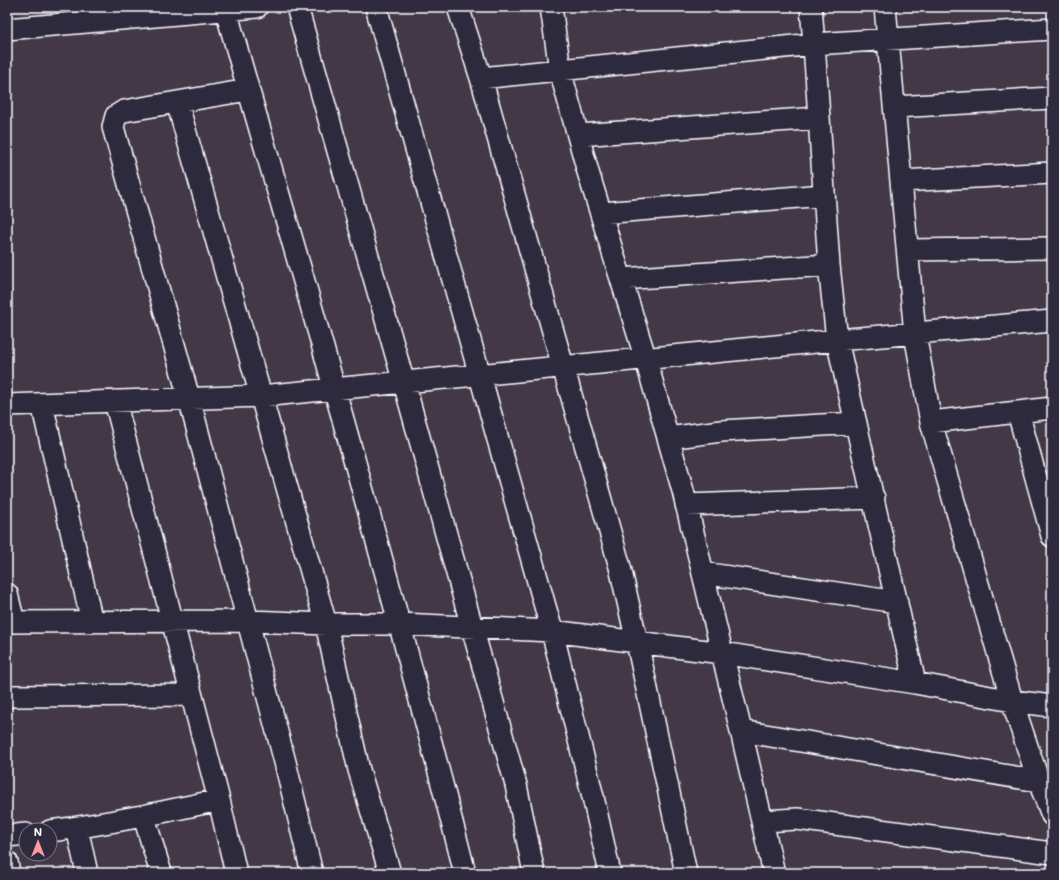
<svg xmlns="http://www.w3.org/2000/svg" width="1059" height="880" font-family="Mali,sans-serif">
<rect width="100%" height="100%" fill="#423848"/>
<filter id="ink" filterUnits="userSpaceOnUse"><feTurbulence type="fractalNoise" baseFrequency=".025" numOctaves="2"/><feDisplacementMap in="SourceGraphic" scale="8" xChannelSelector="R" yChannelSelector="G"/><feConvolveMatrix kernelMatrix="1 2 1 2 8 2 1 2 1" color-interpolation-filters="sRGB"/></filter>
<g filter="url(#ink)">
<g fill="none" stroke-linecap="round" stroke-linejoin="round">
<g stroke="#fff" stroke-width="24">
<path id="minor" d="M297,7L404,383L516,785L534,873
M376,7L552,631L593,797L610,873
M458,7L481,78L620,567L637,642L686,873
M551,7L560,70L588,172L646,360L683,491L741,731L774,873
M885,7L915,334L931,422L1012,701L1039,782L1052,815
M226,10C261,137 300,263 335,391C380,551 424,712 465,873
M7,29L257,7
M481,78L814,44L811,7
M248,90L124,111L116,116L113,127L189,398L285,762L312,873
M177,102L326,624L359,770L390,873
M895,107L1052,98
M578,135L819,118
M901,181L1052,173
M601,213L824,195
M908,250L1052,248
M621,279L829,265
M115,401L219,800L236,873
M42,404L92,622
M7,405L261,396L837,340L1052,321
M1018,412L1052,536
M931,422L1052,408
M668,438L721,431L856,423
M686,505L874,498
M703,573L897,602
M7,594L14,622
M7,622L248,621L326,624H400L552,631L722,653L915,683L1012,701L1052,706
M915,683L837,340L829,265L814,44L1052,29
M7,696L191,695
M741,731L1050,783
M144,817L161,873
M763,821L797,819L1052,853
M77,828L87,873
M50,831C107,824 163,812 219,800
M7,836L26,834
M7,862L9,873"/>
</g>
<use href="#minor" stroke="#2f2a3d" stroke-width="21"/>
</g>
</g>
<rect width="1059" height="880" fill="none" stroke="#2f2a3d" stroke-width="24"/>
<rect x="12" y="12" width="1035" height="856" fill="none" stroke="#fff" stroke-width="1.5" filter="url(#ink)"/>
<g transform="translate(38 842)"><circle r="19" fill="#2f2a3d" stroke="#827f8b"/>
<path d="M0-3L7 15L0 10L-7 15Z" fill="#ff9aa2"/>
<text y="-6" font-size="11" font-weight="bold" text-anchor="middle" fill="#ffffff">N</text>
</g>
</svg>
